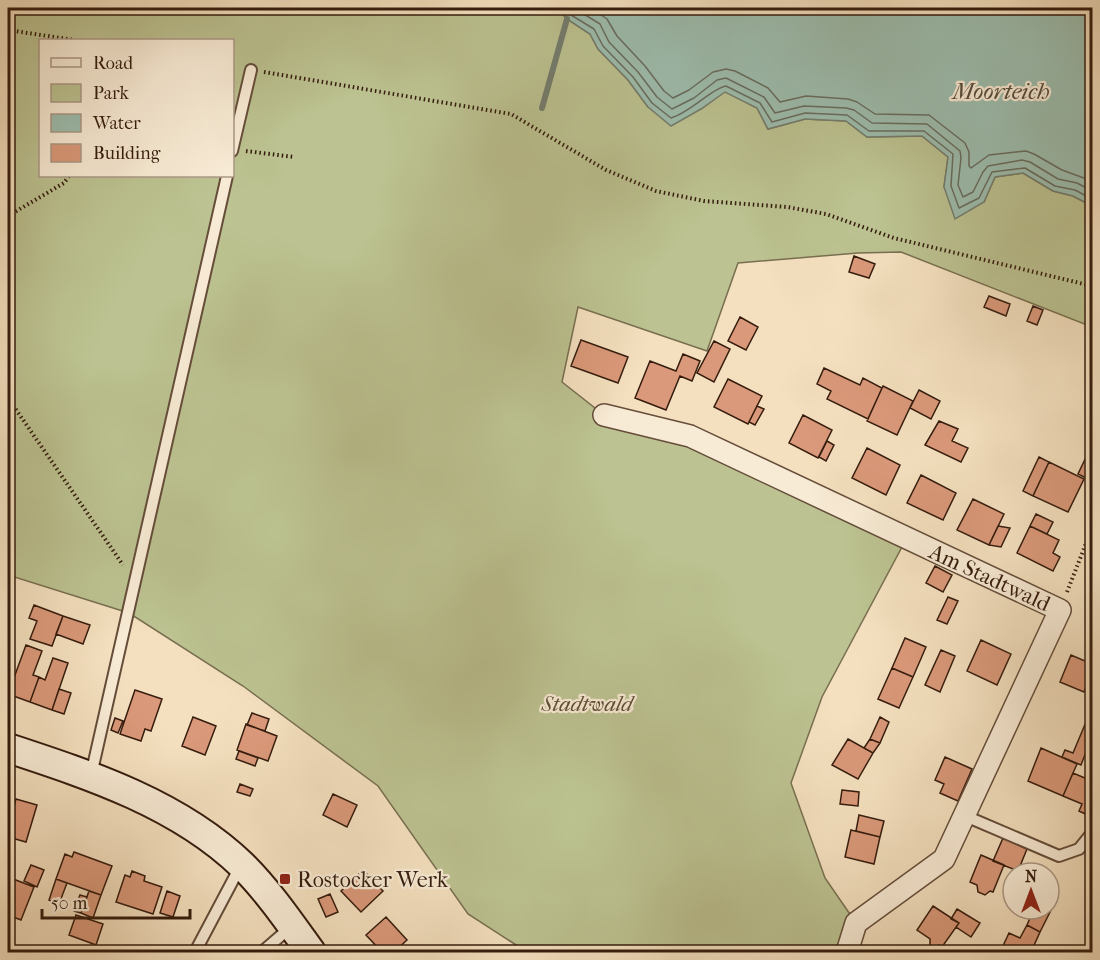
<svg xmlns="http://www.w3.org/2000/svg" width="1100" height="960" font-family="'IM FELL French Canon',serif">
<rect width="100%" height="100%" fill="#f4e0bf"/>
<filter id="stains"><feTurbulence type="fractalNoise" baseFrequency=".00333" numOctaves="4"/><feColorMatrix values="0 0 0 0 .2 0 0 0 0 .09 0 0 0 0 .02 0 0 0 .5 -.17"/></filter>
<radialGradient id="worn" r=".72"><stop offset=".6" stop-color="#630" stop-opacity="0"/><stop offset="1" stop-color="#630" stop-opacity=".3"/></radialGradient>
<path fill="#bcc291" stroke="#786f50" stroke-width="1.5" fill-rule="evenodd" d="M8,8H556L567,19L590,34L598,49L628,80L648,107L701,109L725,91L757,108L768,129L805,119L846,121L867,137L922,136L948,157L944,187L984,202L995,177L1023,173L1053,191L1073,196L1092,206V327L901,252L858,253L738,263L707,351L578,307L562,382L604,415L690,436L903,545L822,697L791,783L825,878L856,923L847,952H527L468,914L378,786L243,686L129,613L8,575ZM40,40H232V176H40Z"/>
<path fill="#9cbdae" stroke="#737d6e" stroke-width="1.5" d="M556,8H1092V206L1073,196L1053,191L1023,173L995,177L984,202L955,219L944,187L948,157L922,136L867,137L846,121L805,119L768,129L757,108L725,92L701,109L671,126L648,107L628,80L598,49L590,34L567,19Z"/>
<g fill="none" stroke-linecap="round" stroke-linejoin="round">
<path stroke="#686c5e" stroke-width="1.5" d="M564,8L571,15L594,29L603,46L633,77L652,103L671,118C690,113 712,88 726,86L760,103L772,122L805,113L847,115L869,131H924L953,154L951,186L959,208L979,198L992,172L1025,168L1055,186L1075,190L1092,199
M574,8L600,24L609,42L638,72L657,97L672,109L694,98L717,80L726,78L764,97L775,113L804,106L846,108L854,110L872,123L927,124L960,151L961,158L958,185L963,197L973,192L983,172L988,166L1022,160L1030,162L1058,179L1077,183L1092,191
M591,8L607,19L617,36L645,66L664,91L673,98L689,90L713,72L726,69L735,71L768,88L780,102L806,96L848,99L857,102L875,114L929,115L965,143L969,152V166L971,168L989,155L1026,151L1034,154L1062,170L1092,181"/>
<path stroke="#737d6e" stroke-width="6" d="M542,108L567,19"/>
</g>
<path fill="#da997a" stroke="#351c0e" stroke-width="1.5" d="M854,256L875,264L869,278L849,272Z
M989,296L1010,304L1006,316L984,307Z
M1033,306L1043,310L1037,325L1027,321Z
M740,317L758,327L746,350L728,341Z
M581,340L628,357L618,383L571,366Z
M714,341L730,349L714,382L697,373Z
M1092,345V365L1086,362Z
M683,354L700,361L692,381L680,376L666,410L635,398L650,361L676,371Z
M824,368L860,385L863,378L882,388L868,419L827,399L831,391L817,384Z
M728,379L762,396L748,424L714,407Z
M883,386L913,401L897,435L867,421Z
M919,390L940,401L931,419L910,408Z
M757,406L764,409L755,425L749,422Z
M803,415L832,430L818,458L789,443Z
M939,421L958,429L952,441L968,448L961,462L925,445Z
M827,441L834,445L826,461L819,457Z
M867,448L900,465L886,495L852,478Z
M1089,451L1092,453V481L1078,474Z
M1039,457L1049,462L1033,496L1023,491Z
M1049,462L1084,479L1068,512L1033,496Z
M921,475L956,493L943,520L907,503Z
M973,499L1004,514L989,545L957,530Z
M1036,514L1053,522L1047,534L1030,526Z
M998,526L1010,528L1001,547L989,545Z
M1030,526L1059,540L1053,553L1060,557L1053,571L1017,553Z
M935,566L952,575L943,592L926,583Z
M948,597L958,601L947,624L937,620Z
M34,605L63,616L52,646L30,639L37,621L29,618Z
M63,616L90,625L83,644L56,634Z
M905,638L926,647L913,677L892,668Z
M981,640L1011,654L997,685L967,671Z
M26,645L42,651L33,675L39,677L30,702L8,694Z
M941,650L955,656L940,692L925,685Z
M1071,655L1092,664V671L1084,692L1060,682Z
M53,658L68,663L52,710L30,702L39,677L45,680Z
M892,668L913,677L899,708L878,699Z
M9,673L15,675L10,689L8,688Z
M59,689L71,693L64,714L52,710Z
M135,690L162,699L151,731L145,729L141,741L120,734Z
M252,713L269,719L265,731L247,725Z
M193,717L216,726L205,755L182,746Z
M880,717L889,722L880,743L870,739Z
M115,718L123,721L118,733L111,730Z
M1086,722L1092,725V755L1086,752L1081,765L1062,757L1065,750L1073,753Z
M246,724L277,736L268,761L237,750Z
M848,739L873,753L858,779L832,765Z
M870,739L880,743L873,753L864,748Z
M1041,748L1077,764L1063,796L1028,781Z
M239,751L258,758L255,766L236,759Z
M945,757L972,769L958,801L940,793L944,784L935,780Z
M1073,773L1092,781V817L1079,811L1082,804L1063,796Z
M240,784L253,789L250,796L237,792Z
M842,790L859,792L858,806L840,804Z
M333,794L357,805L347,827L323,815Z
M16,799L37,805L26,842L8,837V828Z
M859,815L884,821L880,837L856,831Z
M851,830L880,837L874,864L845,857Z
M1003,838L1027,849L1018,871L993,861Z
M74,852L112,866L101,895L56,879L65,854L72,857Z
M981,855L1004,865L993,892L990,891L985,895L978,892L977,885L970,882Z
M31,865L44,870L37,887L24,881Z
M363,870L383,891L361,912L341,891Z
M132,871L145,876L144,881L162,887L153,914L116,902L125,875L130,877Z
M8,877L34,887L21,920L8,915Z
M56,879L67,883L59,904L49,900Z
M89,891L101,895L93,918L81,913Z
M167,891L180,896L173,917L160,913Z
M330,894L338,912L326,917L318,899Z
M80,895L87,897L81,913L74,911Z
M1049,904L1053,906L1040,932L1027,925L1034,909H1049Z
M933,906L959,923L942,947L939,945L934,947L930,945V939L917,930Z
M957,909L980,923L971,937L956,927L959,923L951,919Z
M76,915L103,924L96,945L69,935Z
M386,917L407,940L394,952H382L366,935Z
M1027,925L1040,932L1031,952H1012L1002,948L1009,933L1020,938Z"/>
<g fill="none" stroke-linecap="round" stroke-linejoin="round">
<g stroke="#654d3a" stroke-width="14">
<path id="lane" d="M232,151L251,70
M91,775L227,176
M963,815L1059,856L1079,849L1092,833
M195,952L241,865
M262,952L292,926"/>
</g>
<g stroke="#654d3a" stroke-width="24">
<path id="street" d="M604,415L690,436L1060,610L944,859L856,923L847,952"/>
</g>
<g stroke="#351c0e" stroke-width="32">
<path id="secondary" d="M8,748C90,775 179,804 243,866C269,892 290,923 311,952"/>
</g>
<path stroke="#351c0e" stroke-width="4" stroke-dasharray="1.5 3" stroke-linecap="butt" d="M8,30L74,40
M264,72L511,114L606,170L656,191L704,201L787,207L826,214L894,238L1092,286
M246,151L294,157
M8,216L64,183L69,176
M8,398L123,565
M1067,592L1092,528"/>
<use href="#lane" stroke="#f8ebd5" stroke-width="10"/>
<use href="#street" stroke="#f8ebd5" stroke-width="21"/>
<use href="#secondary" stroke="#f8ebd5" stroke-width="28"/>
</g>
<rect fill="#8f2418" stroke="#f8ebd5" stroke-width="2" x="279" y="873" width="12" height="12" rx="3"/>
<g text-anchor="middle" stroke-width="4.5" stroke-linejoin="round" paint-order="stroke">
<g font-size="22" fill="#351c0e" stroke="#f8ebd5">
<text transform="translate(990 577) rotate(25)" y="8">Am Stadtwald</text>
</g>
<g font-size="22" font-style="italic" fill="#5e4e35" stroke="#f8ebd5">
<text x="587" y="711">Stadtwald</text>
</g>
<g font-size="22" fill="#351c0e" stroke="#f8ebd5" text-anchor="start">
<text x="297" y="887">Rostocker Werk</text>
</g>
<g font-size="24" font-style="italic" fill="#544c3e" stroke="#f8ebd5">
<text x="1001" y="99">Moorteich</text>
</g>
</g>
<rect width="1100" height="960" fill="none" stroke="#f4e0bf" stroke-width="30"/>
<rect x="9" y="9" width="1082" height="942" fill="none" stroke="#351c0e" stroke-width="3"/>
<rect x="15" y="15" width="1070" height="930" fill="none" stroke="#351c0e" stroke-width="1.5"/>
<rect x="39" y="39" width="195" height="138" fill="#f8ebd5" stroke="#aa9885" stroke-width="1.5"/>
<rect x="51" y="58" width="30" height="9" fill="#f8ebd5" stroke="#aa9885" stroke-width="1.5"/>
<text x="93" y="69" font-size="18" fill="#351c0e">Road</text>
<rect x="51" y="84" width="30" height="18" fill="#bcc291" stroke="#aa9885" stroke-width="1.5"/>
<text x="93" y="99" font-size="18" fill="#351c0e">Park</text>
<rect x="51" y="114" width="30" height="18" fill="#9cbdae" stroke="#aa9885" stroke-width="1.5"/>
<text x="93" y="129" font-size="18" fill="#351c0e">Water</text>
<rect x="51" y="144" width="30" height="18" fill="#da997a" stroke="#aa9885" stroke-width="1.5"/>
<text x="93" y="159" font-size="18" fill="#351c0e">Building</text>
<g transform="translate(1031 891)"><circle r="28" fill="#f8ebd5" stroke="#aa9885" stroke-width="1.5"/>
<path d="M0-4.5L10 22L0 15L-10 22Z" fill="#8f2418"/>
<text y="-9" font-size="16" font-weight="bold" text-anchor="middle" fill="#351c0e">N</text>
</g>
<path d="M42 909v9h148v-9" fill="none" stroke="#351c0e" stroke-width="3"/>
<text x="51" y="909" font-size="18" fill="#351c0e" stroke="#f8ebd5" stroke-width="4.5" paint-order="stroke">50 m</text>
<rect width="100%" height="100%" filter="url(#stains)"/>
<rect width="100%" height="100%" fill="url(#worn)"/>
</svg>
